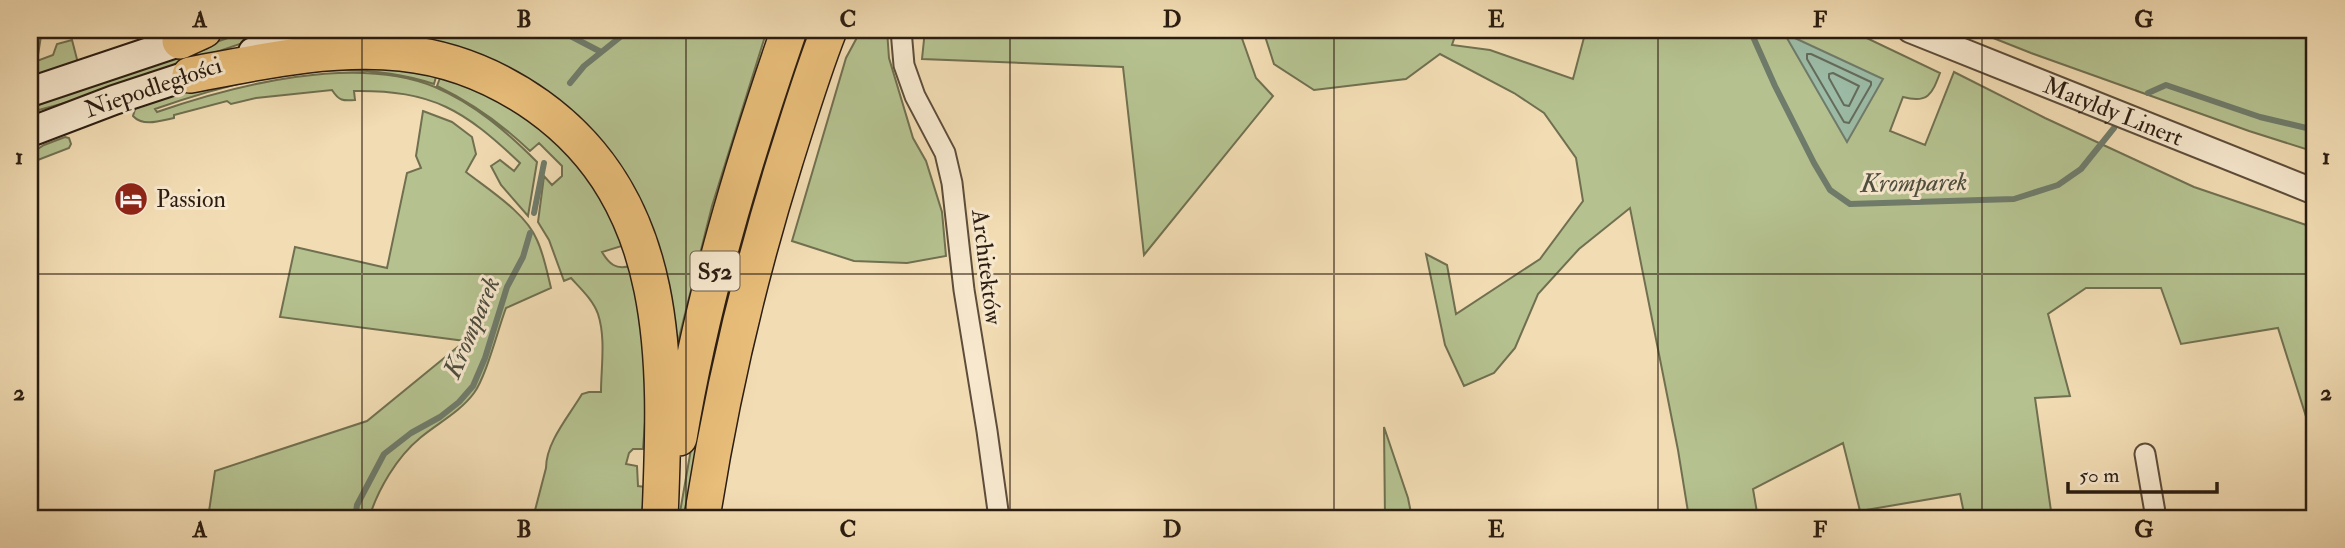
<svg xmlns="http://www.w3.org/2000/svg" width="2345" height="548" font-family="'IM FELL Double Pica',serif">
<rect width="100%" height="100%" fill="#f2dcb3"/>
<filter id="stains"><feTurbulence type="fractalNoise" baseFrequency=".00286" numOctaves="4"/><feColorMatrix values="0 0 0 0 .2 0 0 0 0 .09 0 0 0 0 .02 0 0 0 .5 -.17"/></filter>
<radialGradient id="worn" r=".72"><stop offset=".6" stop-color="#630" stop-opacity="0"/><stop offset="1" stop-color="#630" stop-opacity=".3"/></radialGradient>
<path fill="#b5c290" stroke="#707050" stroke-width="2" d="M30,30H42L37,61L53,55L57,44L72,40L78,63L30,78Z
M251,30H281L72,101L35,111L33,105Z
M348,30H767L712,206L676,350L559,109L319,41Z
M803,30H813L689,518H679L695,426L740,230Z
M861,30H887L889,58L913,138L926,161L942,212L946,256L907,263L854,261L792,241L846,58Z
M925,30H1239L1256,78L1273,96L1144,255L1123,67L922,59Z
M1263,30H1457L1452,45L1490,50L1573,79L1586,30H1850L1940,73C1932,94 1928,104 1903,97L1890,131L1925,145L1954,72L2045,118L2194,187L2315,228V445L2278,328L2181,344L2161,288H2086L2048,314L2070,396L2035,398L2052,518H1965L1960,494L1860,511L1843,443L1753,489L1758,518H1689L1678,450L1630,208L1579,249L1538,294L1515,348L1494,373L1464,386L1445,345L1426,254L1447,265L1456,314L1540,259L1583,201L1576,158L1544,113L1514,93L1440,54L1406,79L1314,90L1274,64Z
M1973,30H2315V71L2309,72L2315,101V152L2249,131L2031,53Z
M368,61L489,89L577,155L625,245L602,252C609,264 616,270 630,266L642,319L646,408L643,449H633L629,453L626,464L637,466L638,486L646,487L641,518H533L546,468C546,442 569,416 582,394L589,392H601C601,368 606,338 598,314C593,300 581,289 571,278L564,281L549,240L538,222L544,176L552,185L562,176V166L539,143L530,151C502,124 472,103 437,86L440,78L436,77L434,84C343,54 242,78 155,109L157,112C235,85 355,54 435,87C475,104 507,132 537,162L528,216L501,185L491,166L500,160L514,171L520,163C464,110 433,90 354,91L355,100C343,101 339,101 332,90L256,98L231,104L227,101L174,115V118C160,121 143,127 133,116L136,106L181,91Z
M423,111L452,122L472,137L476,154L466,172C489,190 526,213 537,240C544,255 547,272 551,288L506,308C498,329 486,377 474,393C460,412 438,423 420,438C397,457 378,489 369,518H208L215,471L367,421L465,341L280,317L295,247L387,268L407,173L421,168L416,156Z
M65,137L69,138L71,144L69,148L30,163V154L44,145Z
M1384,427L1408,498L1412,518H1385Z"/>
<path fill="#9cbca7" stroke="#6f7c6b" stroke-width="2" d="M1784,33L1883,79L1847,142Z"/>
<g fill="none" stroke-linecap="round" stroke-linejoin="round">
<path stroke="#646c5c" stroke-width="2" d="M1807,54H1811L1871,82V85L1849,123L1844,122L1807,59Z
M1833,73L1859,86L1849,106L1844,105L1829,78V74Z"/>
<path stroke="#6f7c6b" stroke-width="6" d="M559,30L601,52
M1750,30L1775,86L1814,163L1830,190L1850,204L2014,199L2058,185L2081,169L2114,128
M570,83L584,66L629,30
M2148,93L2166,85L2260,117L2315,130
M534,213L544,163
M355,518L357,505L384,454L411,433L440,417L459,402L473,386L485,358L507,287L523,257L530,233"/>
<g stroke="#5d4d3a" stroke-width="23">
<path id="minor" d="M901,30L904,65L915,96L945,153L952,183L964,290L987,431L999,518
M2145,454L2156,518"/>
</g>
<g stroke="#5d4d3a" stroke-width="28">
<g id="tertiary">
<path id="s1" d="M1910,30L2315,192"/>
</g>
</g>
<g stroke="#2b1d11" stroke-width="32">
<path id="secondary" d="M253,52L317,30
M30,92L200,35
M30,132L114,100L208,69"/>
</g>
<g stroke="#2b1d11" stroke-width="38">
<path id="motorway" d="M180,41L204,30
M190,75C259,62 329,46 401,53C450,58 497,77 538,106C675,204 666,368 660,518
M679,438C702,299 743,163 789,30
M702,518C721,395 748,280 785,161C799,117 812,73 829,30"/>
</g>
<use href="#minor" stroke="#f7e8ce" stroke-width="19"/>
<use href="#tertiary" stroke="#f7e8ce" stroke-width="24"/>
<use href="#secondary" stroke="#f7e8ce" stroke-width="28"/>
<use href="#motorway" stroke="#e9be7a" stroke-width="35"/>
</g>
<path fill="none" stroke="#2b1d11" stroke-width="2" stroke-opacity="0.55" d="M362,30V518M686,30V518M1010,30V518M1334,30V518M1658,30V518M1982,30V518M30,274H2315"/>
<defs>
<g id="hotel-disc" transform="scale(1.75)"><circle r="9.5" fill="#8f2418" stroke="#f7e8ce"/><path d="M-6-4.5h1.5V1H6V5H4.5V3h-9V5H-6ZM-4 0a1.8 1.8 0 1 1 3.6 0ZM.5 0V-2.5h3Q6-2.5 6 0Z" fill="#fff"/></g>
</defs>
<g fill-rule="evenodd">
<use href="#hotel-disc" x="131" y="199"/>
</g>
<g text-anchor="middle" stroke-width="6" stroke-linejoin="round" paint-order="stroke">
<rect fill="#f7e8ce" stroke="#685a4a" stroke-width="2" x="690.5" y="251.5" width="49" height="39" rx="5"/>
<g font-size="23" font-weight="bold" fill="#2b1d11">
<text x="715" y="279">S52</text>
</g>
<g font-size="24" fill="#2b1d11" stroke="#f7e8ce">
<text transform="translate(153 87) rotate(-19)" y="8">Niepodległości</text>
<text dy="8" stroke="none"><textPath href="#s1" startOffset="219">Matyldy Linert</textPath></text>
<text transform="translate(987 267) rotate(83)" y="8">Architektów</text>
</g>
<g font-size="24" fill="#2b1d11" stroke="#f7e8ce" text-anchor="start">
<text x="156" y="207">Passion</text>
</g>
<g font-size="26" font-style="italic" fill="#4d4d3e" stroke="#f7e8ce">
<text transform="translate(1914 182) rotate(-1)" y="9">Kromparek</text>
<text transform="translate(471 327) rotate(-67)" y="9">Kromparek</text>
</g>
</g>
<rect width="2345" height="548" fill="none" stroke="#f2dcb3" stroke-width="77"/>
<path d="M2068 482v10h149v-10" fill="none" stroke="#2b1d11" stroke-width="3.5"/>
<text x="2079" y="482" font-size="21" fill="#2b1d11" stroke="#f7e8ce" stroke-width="5" paint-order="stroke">50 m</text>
<rect x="38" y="38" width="2268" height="472" fill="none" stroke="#2b1d11" stroke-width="2.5"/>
<g font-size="23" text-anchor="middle" font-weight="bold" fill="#2b1d11">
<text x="200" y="27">A</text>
<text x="524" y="27">B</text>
<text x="848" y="27">C</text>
<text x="1172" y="27">D</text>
<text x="1496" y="27">E</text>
<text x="1820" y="27">F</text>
<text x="2144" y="27">G</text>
<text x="19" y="164">1</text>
<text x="2326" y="164">1</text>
<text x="19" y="400">2</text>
<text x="2326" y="400">2</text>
<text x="200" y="537">A</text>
<text x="524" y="537">B</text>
<text x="848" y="537">C</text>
<text x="1172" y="537">D</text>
<text x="1496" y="537">E</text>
<text x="1820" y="537">F</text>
<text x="2144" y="537">G</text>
</g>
<rect width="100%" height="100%" filter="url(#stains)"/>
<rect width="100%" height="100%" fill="url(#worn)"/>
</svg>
